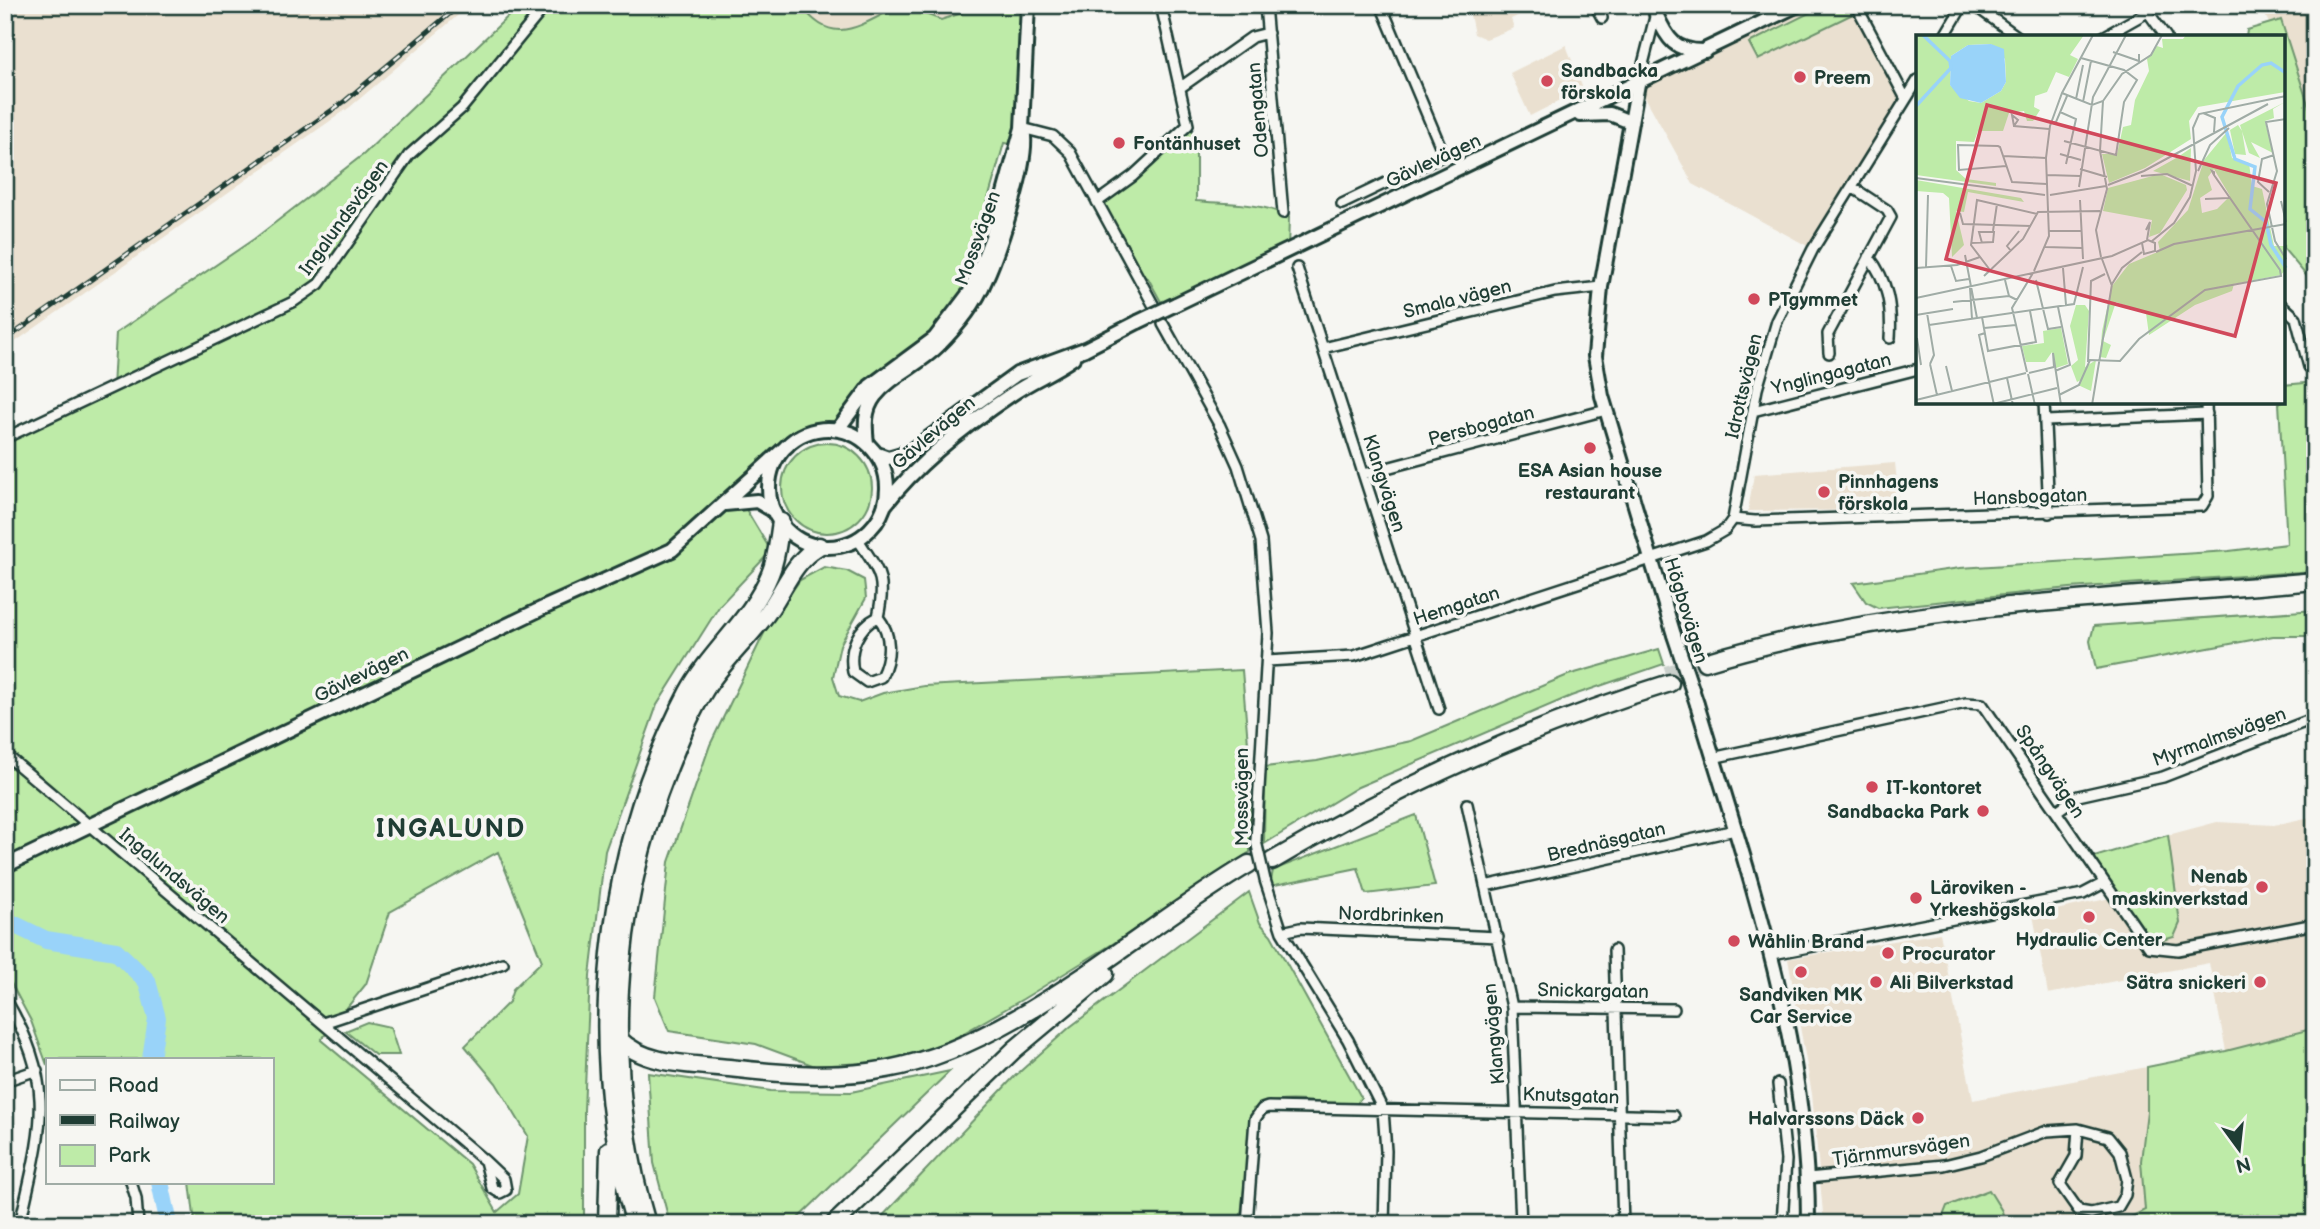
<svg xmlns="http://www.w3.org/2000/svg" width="2320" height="1229" font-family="'Balsamiq Sans',sans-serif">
<rect width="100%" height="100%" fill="#f6f6f2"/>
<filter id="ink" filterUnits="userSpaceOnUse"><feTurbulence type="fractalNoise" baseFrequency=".0143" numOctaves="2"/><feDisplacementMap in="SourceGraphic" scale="14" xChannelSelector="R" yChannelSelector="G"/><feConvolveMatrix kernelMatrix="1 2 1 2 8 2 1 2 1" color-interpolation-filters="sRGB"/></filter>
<g filter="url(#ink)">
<path fill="#eae0d0" d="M5,5H470L350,107L5,349Z
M801,5H967L962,13L941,20L901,5L843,32L818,25Z
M1468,5H1540L1511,19L1514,28L1486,39L1474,34Z
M1798,5H1856L1906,99L1813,249L1693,184L1638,84Z
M2260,5H2315V126L2281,20L2269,23Z
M1566,45L1583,89L1530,116L1510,73Z
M1895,463L1900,510L1748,511L1754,474Z
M2315,816V1028L2226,1051L2209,963L2048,994L2033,915L2120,896L2148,937L2180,923L2168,835L2217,822L2274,825Z
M1940,933L1973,1100L2147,1067V1111L2141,1161L2145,1211L2117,1224H2005L2002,1211L1947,1206L1940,1224H1824L1812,1094L1788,959Z"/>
<path fill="#beeba8" stroke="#6e946e" stroke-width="2" fill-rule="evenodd" d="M520,5H801C833,50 861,24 901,5L941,20L962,13L967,5H1028L1016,145L1004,143C996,172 987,202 979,232C974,255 972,277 959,298C936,336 897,359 862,383L870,386L838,429C803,428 785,448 760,470L753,467L732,486L771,551L720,605L657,705L605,851L590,976L584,1110V1224H195L190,1182H271V1059H47V1065L31,1021L5,972V438L113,388L116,333L254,239L364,154ZM498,852L542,961L513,989L509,1002L465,1046L496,1083L528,1136L518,1194L497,1212L469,1164L321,1040L366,984L390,912Z
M1825,5H1856L1859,11L1758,60L1749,43Z
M2281,20L2315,126V286L2283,248V37H2246L2247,30Z
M1188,125L1196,139V201C1225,204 1263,202 1289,217L1288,250L1165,309L1148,278L1137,275L1097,202Z
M2315,382V571L2070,588L1878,608L1866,602L1853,583L1960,568L2229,551L2287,544L2279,403L2283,402V385Z
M782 488a45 45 0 1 1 90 0a45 45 0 1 1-90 0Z
M824,567L847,571L864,580L866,598L840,645L833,677L839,696L859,702L883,693L924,686L1242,670L1250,768V852L1114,943L1023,999L948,1042L893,1061L815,1066L756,1044L669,1031L655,997L669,862L710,745L769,623L800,580Z
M2315,610V636H2273L2096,669L2090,641L2094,626Z
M1659,649L1664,664L1571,696L1358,787L1264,844L1265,767L1317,761L1411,741L1568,675Z
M1416,815L1435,886L1366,894L1358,868L1270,886L1273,870Z
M2168,835L2180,923L2174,937L2163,940L2148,937L2094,857Z
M1249,892L1260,923L1271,935L1361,1097L1355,1107C1324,1104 1281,1093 1253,1109L1240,1224H875L1014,1077L1070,1027Z
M367,1022L390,1027L399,1055H375L345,1031Z
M2315,1028V1224H2117L2145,1210L2141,1161L2147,1111V1067L2226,1051Z
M950,1071L792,1224H670L654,1163L648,1073L771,1091L851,1092Z
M14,1152L12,1197L5,1224V1155Z
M1989,1190L2002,1211L2005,1224H1940L1947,1206Z"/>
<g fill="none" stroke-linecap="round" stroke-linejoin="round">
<path stroke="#99d3f9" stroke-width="18" d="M5,920L46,940L116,951L147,981L157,1018L151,1059
M160,1182L169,1224"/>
<path stroke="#cbd1cc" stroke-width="16" stroke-dasharray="16 8" stroke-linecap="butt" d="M1666,674L1705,662"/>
<g stroke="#1f3d34" stroke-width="14">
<path id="street" d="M1265,5L1283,213
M1595,5L1602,18
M1856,5L1906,99
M1974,5L2018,37
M2143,5L2166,37
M1944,37L1963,5
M2103,37L2160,5
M1638,84L1658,5
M1181,87L1252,37L1268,33
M1022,128L1053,136L1070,152L1154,306
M1097,202L1133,176L1188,125L1161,5
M1342,204L1444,155L1381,5
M1869,257C1888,281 1892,308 1890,338
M1297,268L1439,709
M2283,306L2296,318L2309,367
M1163,324L1220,426L1238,466L1261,541L1268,633L1256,841
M1323,348L1555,292L1601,287
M1829,353L1828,334L1891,217L1887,210L1852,187
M2044,402L2049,513
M1753,411L1918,369
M2046,421L2207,414
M5,438L293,302L319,284L409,155L462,108L546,5
M1364,474L1606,410
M1733,519L1755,521L2202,506L2208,496L2206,402
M857,538C878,571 887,576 878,617C858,627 848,649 853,672L867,682L881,677C891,657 892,634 878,617
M1267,661L1354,656L1706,541L1725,530L1733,519L1757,389L1777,321L1813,249L1918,80
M5,754L485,1161L504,1179L506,1190L500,1193L492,1188L485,1161
M1712,758L1966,703L1982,704L2149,947L2178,950L2315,924
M1467,804L1512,1007L1521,1224
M2057,811L2078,796L2163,777L2315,718
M1265,880L1282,932L1348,1040L1383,1110L1386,1151L1384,1224
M1485,886L1735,830
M1282,932L1300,928L1498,937
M1614,950L1623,1224
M1773,954L2083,894L2104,883
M5,998C58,1088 41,1129 20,1224
M1512,1007L1674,1009
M323,1023L503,963
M5,1081L37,1070
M1778,1084L1786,1160L1782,1224
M1808,1178L1944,1165L1981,1156L2047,1131L2078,1129L2108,1137L2120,1152L2127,1179L2125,1195L2118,1207L2091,1213L2079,1211L2060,1184L2076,1156L2078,1129
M131,1182L136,1198L138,1224
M1247,1224L1255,1119L1262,1109L1268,1107L1674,1116"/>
</g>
<g stroke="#1f3d34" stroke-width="18">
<path id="secondary" d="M1656,14C1667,39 1675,52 1705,51
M1638,84L1601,287L1595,356L1602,396L1674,635
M1580,115L1610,114L1630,122
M1176,304L1798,5
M838,429L870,386L935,338L970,292L992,237L1022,128L1028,5
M769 488a59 59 0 1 1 118 0a59 59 0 1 1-118 0Z
M867,443C865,427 864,410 875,396C892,375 919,365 938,346C957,327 975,305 985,281C998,253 1031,157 1023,130
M877,454L888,458L909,452L1017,374L1085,349L1138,322
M725,504L757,501L774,511
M885,505C919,461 966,425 1012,394C1032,380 1054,372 1073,358
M1697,704C1748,874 1809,1044 1808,1224
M5,866L543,608L672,550L788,445"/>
</g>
<g stroke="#1f3d34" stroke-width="21">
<path id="highway" d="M1705,662C1904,602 2110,600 2315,581
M1272,861C1398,787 1530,726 1670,683
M619,1039C645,1066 694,1064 729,1068C782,1074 834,1079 887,1069C1015,1046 1138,929 1249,864
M607,1224L609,1150
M635,1224C583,1049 603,853 688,692C711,650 752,619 770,574C777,558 778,540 781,522
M647,1224C603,1074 611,911 669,767C680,740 690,714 705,690C721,664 743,644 762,620C783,595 790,563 819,546
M834,1224L1014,1050L1105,974"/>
</g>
<use href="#street" stroke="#f6f6f2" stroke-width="9"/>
<use href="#secondary" stroke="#f6f6f2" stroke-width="12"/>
<use href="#highway" stroke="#f6f6f2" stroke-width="16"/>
<g stroke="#1f3d34" stroke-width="5">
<path id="rail" d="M5,340L345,101L460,5"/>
</g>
<use href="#rail" stroke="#f6f6f2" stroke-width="2.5" stroke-dasharray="8" stroke-linecap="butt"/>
<g stroke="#1f3d34" stroke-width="14" stroke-linecap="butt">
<path id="street-bridge" d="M1256,841L1265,880"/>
</g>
<g stroke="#1f3d34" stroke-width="18" stroke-linecap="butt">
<path id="secondary-bridge" d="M1138,322L1176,304
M1674,635L1697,704"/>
</g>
<use href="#street-bridge" stroke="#f6f6f2" stroke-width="9"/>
<use href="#secondary-bridge" stroke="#f6f6f2" stroke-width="12"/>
</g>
</g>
<g fill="#d1495b" stroke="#f6f6f2" stroke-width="2.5">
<circle cx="1800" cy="77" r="7"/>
<circle cx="1547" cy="81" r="7"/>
<circle cx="1119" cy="143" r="7"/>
<circle cx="1754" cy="299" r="7"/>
<circle cx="1590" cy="448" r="7"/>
<circle cx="1824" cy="492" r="7"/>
<circle cx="1872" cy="787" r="7"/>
<circle cx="1983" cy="811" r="7"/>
<circle cx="2262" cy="887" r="7"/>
<circle cx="1916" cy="898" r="7"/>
<circle cx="2089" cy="917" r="7"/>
<circle cx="1734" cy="941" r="7"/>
<circle cx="1888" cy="953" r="7"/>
<circle cx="1801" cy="972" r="7"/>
<circle cx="1876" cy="982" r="7"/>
<circle cx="2260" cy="982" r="7"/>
<circle cx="1918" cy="1118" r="7"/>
</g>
<g text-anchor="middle" stroke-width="7" stroke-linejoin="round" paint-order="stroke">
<g font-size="19" font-weight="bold" fill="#1f3d34" stroke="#f6f6f2" text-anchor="start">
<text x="1561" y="77">Sandbacka<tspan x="1561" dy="22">förskola</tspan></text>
<text x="1814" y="84">Preem</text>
<text x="1133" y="150">Fontänhuset</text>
<text x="1768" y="306">PTgymmet</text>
<text x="1590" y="477" text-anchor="middle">ESA Asian house<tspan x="1590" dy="22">restaurant</tspan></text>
<text x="1838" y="488">Pinnhagens<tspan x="1838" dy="22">förskola</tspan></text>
<text x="1886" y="794">IT-kontoret</text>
<text x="1969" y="818" text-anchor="end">Sandbacka Park</text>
<text x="2248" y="883" text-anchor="end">Nenab<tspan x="2248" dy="22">maskinverkstad</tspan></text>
<text x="1930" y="894">Läroviken -<tspan x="1930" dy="22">Yrkeshögskola</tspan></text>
<text x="2089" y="946" text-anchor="middle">Hydraulic Center</text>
<text x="1748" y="948">Wåhlin Brand</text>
<text x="1902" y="960">Procurator</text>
<text x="1890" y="989">Ali Bilverkstad</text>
<text x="2246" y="989" text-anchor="end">Sätra snickeri</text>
<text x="1801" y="1001" text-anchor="middle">Sandviken MK<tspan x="1801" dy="22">Car Service</tspan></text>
<text x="1904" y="1125" text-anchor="end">Halvarssons Däck</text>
</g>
<g font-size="19" fill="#1f3d34" stroke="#f6f6f2">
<text transform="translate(1257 110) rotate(-95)" y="7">Odengatan</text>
<text transform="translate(1433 160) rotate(-25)" y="7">Gävlevägen</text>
<text transform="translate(343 217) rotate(-54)" y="7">Ingalundsvägen</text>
<text transform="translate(977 238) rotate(-70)" y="7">Mossvägen</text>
<text transform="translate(1457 298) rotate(-14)" y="7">Smala vägen</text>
<text transform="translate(1831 373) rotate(-14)" y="7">Ynglingagatan</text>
<text transform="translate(1743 386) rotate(-77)" y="7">Idrottsvägen</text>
<text transform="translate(1481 425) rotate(-15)" y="7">Persbogatan</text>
<text transform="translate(933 432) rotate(-40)" y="7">Gävlevägen</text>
<text transform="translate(1385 483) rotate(72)" y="7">Klangvägen</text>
<text transform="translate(2030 496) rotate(-2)" y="7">Hansbogatan</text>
<text transform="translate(1456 605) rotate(-18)" y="7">Hemgatan</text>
<text transform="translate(1687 610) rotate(73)" y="7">Högbovägen</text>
<text transform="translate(361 674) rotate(-26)" y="7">Gävlevägen</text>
<text transform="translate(2219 736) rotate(-20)" y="7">Myrmalmsvägen</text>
<text transform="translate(2051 771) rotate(56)" y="7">Spångvägen</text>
<text transform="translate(1241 797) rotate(-90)" y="7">Mossvägen</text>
<text transform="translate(1606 841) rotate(-13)" y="7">Brednäsgatan</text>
<text transform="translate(175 875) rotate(40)" y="7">Ingalundsvägen</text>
<text transform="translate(1391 914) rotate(2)" y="7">Nordbrinken</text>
<text transform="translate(1593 990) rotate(1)" y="7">Snickargatan</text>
<text transform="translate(1493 1034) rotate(-95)" y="7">Klangvägen</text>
<text transform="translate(1571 1095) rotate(2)" y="7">Knutsgatan</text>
<text transform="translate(1901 1149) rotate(-8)" y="7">Tjärnmursvägen</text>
</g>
<g font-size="26" font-weight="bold" letter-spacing="2" fill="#1f3d34" stroke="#f6f6f2">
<text x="451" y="837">INGALUND</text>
</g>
</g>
<g transform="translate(1916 35)">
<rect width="369" height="369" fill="#f6f6f2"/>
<path d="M0,0H168L154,20L162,24L153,42L140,37L131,57L119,61L118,72L124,75L117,86H111L108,76L93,78L87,96H62L58,107L40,106V135L50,144L80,148V151L0,140ZM75,9L89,24L90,47L85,56L65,68L53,66L34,50L35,21L52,10ZM270,0H369V57L282,72L273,86L275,104L229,133L193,148L186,119H201L207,92L215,90L219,65L233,36L231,24L241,11L247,13L246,4H267ZM369,67L357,74L358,83L349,86L357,118L335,107L344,123L333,118L324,90ZM322,90L326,96L330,120L319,119L314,95ZM311,97L316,123L333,128L336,151L346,154L358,211H369V235L365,240L318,249L316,256L279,270L233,300L230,278L200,267L187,306L195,310L190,323L184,322L186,296L196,251L213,229L244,216L242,207L272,175L288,125ZM298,134L314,161L301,174L286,178L284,163L296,155L292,142ZM275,113L274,146L237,136L262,122ZM244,139L270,150L271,155L244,198L233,202L236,185L187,176L192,153ZM0,145L105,163L108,167L52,157L48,177L40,176L48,210L36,222L33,163L27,158L0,156ZM160,270H169L173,276L169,332L180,325L175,356L162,350L165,345L161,347L155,331L162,325L154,291ZM145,293L152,329L140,333L136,317L129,327H110L106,311L128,308L127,296Z" fill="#beeba8" fill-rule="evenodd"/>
<path d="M75,9L88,14L90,47L85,56L65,68L44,63L34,50L35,21L52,10Z" fill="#99d3f9"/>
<path fill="none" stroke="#99d3f9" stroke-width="3.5" d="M370,38L355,28L346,30L322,51L306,82L319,124L339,132L334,174L350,187L355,210L370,233M0,71L35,33L34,26L7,0"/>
<path fill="none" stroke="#a0aca6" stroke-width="2" d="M197,17L223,26V19M146,58L176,70L187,66L206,39L235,20L246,0M160,64L167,30M167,67L175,26M144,77L160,84L150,129M287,78L299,83L298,97M370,84L350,87L361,136L351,169L359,206L370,224M135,87H140L151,61M98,91L102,85L96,80L98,91L133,94M148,106L200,120L208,67L221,45L208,35L165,23M144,119L165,125M87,121L130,123M90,131L43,135L42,110L82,111L84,112L96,147L131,149M164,134L191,142M282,136L294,110L313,93M131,140L164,141M225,141L251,139L277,151M0,143L129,160M192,150L228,136L352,69M163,152L177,62L210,0M353,157L342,147L346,124L358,120M134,160L190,151M289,164L313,163M164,165L167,224M365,166L370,187M44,178L47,189L115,191M230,195L234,187L231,205M77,196L81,169M133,196H165M236,206L258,188L274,162L280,136L277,93L283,79L370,61M55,208L77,207L78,197H63L66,208M129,212L166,213M95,216L91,211L103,196M240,217L258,209L370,189M49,220L61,283M185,222L180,195L191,154L184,116L187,66M186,224L196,251M35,231L40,246L53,244M10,232L12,160M0,233L41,230L64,222M147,233L150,270M74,235L55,210L61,165L121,179M118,236L133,201L130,123L134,91L146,58L177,0M68,241L107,204L122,177L184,176M89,245L93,261L101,265M120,245L132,294L145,292M54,253L56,284M0,263L196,221L232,205L239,208V216L228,219L226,208M37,267L93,261M11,278L18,320L14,329M0,280L37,274M66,282L72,316L120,307L114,276M13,290L158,269L167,232M68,293L100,290M69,298L63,300L78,370M1,303L5,330M172,327L175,246L189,239M14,329L21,360M30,331L36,356M138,332L137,318L145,370M139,336L154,330L142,272M111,337L96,273L117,238M113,338L138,332M112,339L119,370M91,343L97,370M143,360L163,350L174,325L204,326L223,304L289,255L365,241L364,235L298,140L296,136L298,137V140M0,365L110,338M77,369L141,353M176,370L196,249L206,233L226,217"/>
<path fill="#d1495b" fill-opacity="0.15" stroke="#d1495b" stroke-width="3.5" d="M71,70L360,148L319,301L30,224Z"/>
<rect width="369" height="369" fill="none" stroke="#1f3d34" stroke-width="3.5"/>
</g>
<rect width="2320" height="1229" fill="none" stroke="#f6f6f2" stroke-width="28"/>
<rect x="14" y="14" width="2292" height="1201" fill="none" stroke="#1f3d34" stroke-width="2.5" filter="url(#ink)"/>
<rect x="46" y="1058" width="228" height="126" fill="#f6f6f2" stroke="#a0aca6" stroke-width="2"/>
<rect x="60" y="1080" width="35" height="10" fill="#f6f6f2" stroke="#a0aca6" stroke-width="2"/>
<text x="108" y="1092" font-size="21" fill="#1f3d34">Road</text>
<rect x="60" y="1115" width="35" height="10" fill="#1f3d34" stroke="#a0aca6" stroke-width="2"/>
<text x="108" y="1128" font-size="21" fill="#1f3d34">Railway</text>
<rect x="60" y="1145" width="35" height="21" fill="#beeba8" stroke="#a0aca6" stroke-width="2"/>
<text x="108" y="1162" font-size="21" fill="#1f3d34">Park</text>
<g transform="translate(2239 1149) rotate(165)" stroke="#f6f6f2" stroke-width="5" paint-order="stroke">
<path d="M0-5L12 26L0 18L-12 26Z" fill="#1f3d34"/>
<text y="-10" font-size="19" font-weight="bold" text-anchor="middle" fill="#1f3d34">N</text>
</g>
</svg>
